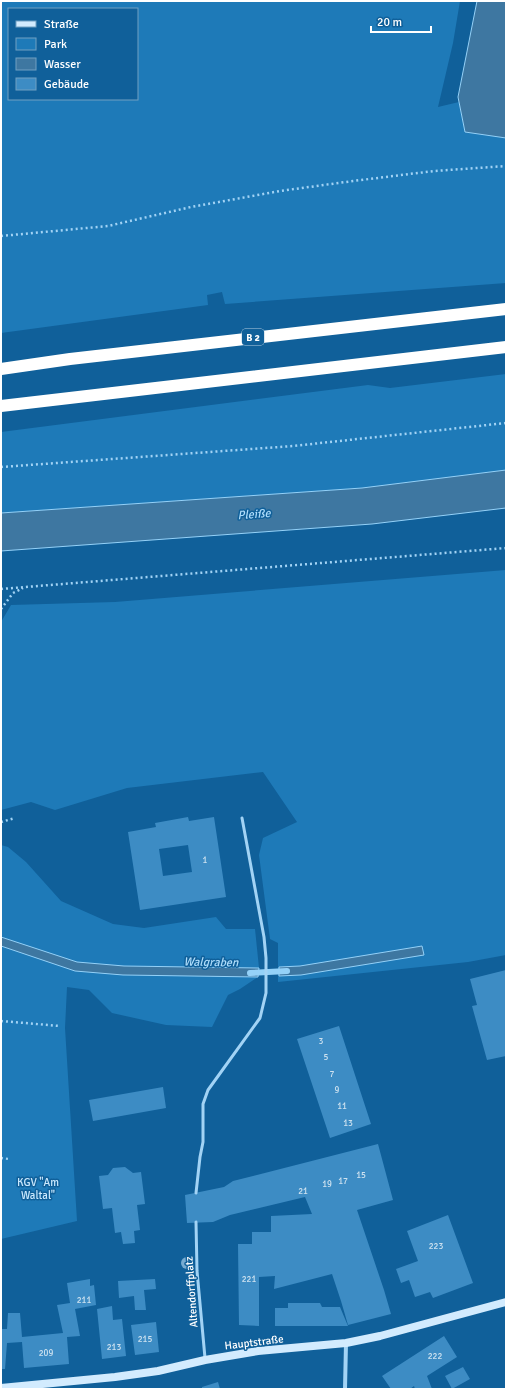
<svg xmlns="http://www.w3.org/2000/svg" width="507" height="1390" font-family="Signika,sans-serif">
<rect width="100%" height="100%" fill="#10609a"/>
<path fill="#1e7ab8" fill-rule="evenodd" d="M1,1H460L453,43L438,107L459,102L466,132L506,138V283L225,304L222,292L207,295L208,305L1,333ZM9,9H137V99H9Z
M506,374V470L362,488L1,513V432L368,385L390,388Z
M506,570V955L468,962L278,982V943L270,939L259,855L263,838L297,822L263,772L127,788L55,810L31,802L1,810V622L11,605L115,602Z
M1,845L8,847L26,862L61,901L113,924L144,928L216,917L226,929H255L259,968L258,977L240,989L228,995L212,1027L166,1025L112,1013L89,990L67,987L65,1028L77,1221L1,1239Z"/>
<path fill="#3e77a1" stroke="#94d1f8" d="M477,1H506V138L465,132L458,97Z
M506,470V508L372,524L1,551V513L362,488Z
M1,937L77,962L124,966L259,968L258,977L123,975L75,971L1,946Z
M422,946L424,955L301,975L279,976V967L300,966Z"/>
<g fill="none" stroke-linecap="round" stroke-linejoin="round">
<path stroke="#94d1f8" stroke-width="6" d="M250,973L287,971"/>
</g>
<path fill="#3d8cc4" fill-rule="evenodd" d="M188,817L189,821L214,817L226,897L140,910L128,832L156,827L155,823ZM188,845L192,872L163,876L159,849Z
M506,970V1056L487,1060L472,1006L477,1005L470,979Z
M339,1026L371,1124L330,1138L297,1039Z
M163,1087L166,1108L93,1121L89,1100Z
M378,1144L393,1200L357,1210L384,1290L391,1314L348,1325L341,1301L332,1274L274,1289L275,1276L259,1277V1326L239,1325L238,1244H252V1232H271V1216L312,1214L305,1197L230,1215L213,1222L187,1223L185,1195L224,1187L233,1181Z
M125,1167L133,1173L141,1172L145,1204L137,1205L140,1230L134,1231L135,1243L123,1244L121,1232L115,1233L112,1208L103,1209L99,1176L108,1175L113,1168Z
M448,1215L473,1283L433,1298L430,1292L415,1297L409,1280L401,1283L396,1269L418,1261L407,1231Z
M90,1279V1286L94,1285L96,1305L75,1309L80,1336L67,1337L69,1364L24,1368L22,1342L7,1343L5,1369H1V1329H7L8,1313H20L22,1337L63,1333L57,1305L70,1303L67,1283Z
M155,1279L156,1289L144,1290L146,1310H135L134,1296L119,1298L118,1281Z
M288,1303H320L322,1307H340L348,1326H275V1308H288Z
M112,1306L113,1320L122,1319L126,1356L102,1359L97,1309Z
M156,1322L159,1352L135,1355L131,1325Z
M444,1336L457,1357L427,1376L432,1389H415L414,1386L410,1389H391L382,1376Z
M463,1367L470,1379L452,1389L445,1376Z
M218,1382L220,1389H202V1387Z"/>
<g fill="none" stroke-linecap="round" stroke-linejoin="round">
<path stroke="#a2d3f5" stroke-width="2.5" stroke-dasharray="2 3" stroke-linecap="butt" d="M1,236L108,226L191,207L280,191L353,181L434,171L506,166
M1,467L293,446L506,423
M1,589L506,548
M1,609L13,593L23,588
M1,822L15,818
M1,1021L60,1026
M1,1158L9,1159"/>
<path stroke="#a2d3f5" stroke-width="3" d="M196,1193L200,1157L203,1142V1104L208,1090L260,1018L266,993V958L264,937L242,818
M196,1222L197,1271L205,1358"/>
<path stroke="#a2d3f5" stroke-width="4" d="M345,1389L346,1343"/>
<path stroke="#d2ebfe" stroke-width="8" d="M1,1388L115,1377L158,1371L205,1360L258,1351L346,1343L380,1336L506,1302"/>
<path stroke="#fff" stroke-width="12" d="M1,369L70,359L506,309
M1,406L506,347"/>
</g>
<circle fill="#77abd1" cx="187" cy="1263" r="6"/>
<g text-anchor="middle" stroke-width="3" stroke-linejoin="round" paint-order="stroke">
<g font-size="9" fill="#cee2f0">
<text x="205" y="863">1</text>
<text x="321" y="1044">3</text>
<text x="326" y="1060">5</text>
<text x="332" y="1077">7</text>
<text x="337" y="1093">9</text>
<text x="342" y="1109">11</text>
<text x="348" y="1126">13</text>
<text x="361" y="1178">15</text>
<text x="343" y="1184">17</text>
<text x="327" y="1187">19</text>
<text x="303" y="1194">21</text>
<text x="436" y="1249">223</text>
<text x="249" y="1282">221</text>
<text x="84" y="1303">211</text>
<text x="145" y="1342">215</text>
<text x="114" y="1350">213</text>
<text x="46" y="1356">209</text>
<text x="435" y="1359">222</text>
</g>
<rect fill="#10609a" stroke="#b7cfe1" stroke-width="1" x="242" y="329" width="22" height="16" rx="3"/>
<g font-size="10" font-weight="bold" fill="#fff">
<text x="253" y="341">B 2</text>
</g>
<g font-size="11" fill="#cbe9fe" stroke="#10609a">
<text x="38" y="1186">KGV "Am<tspan x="38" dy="13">Waltal"</tspan></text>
</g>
<g font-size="11" fill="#fff" stroke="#10609a">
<text transform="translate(191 1292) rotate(-94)" y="4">Altendorffplatz</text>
<text transform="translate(254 1342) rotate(-7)" y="4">Hauptstraße</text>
</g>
<g font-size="12" font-style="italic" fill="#afddfb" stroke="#10609a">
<text transform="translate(254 514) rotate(-4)" y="4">Pleiße</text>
<text transform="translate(211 962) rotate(1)" y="4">Walgraben</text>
</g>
</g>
<rect width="507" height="1390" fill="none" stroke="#ffffff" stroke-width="4"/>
<rect x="8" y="8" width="130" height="92" fill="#10609a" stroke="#70a0c2"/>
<rect x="16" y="21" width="20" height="6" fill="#d2ebfe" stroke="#70a0c2"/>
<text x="44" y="28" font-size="12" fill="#ffffff">Straße</text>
<rect x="16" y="38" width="20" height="12" fill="#1e7ab8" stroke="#70a0c2"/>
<text x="44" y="48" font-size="12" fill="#ffffff">Park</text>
<rect x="16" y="58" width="20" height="12" fill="#3e77a1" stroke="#70a0c2"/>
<text x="44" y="68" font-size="12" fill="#ffffff">Wasser</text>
<rect x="16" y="78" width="20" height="12" fill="#3d8cc4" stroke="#70a0c2"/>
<text x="44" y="88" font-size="12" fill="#ffffff">Gebäude</text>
<path d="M371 26v6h60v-6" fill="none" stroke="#ffffff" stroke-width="2"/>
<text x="377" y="26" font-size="12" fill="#ffffff" stroke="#10609a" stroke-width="3" paint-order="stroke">20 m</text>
</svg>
